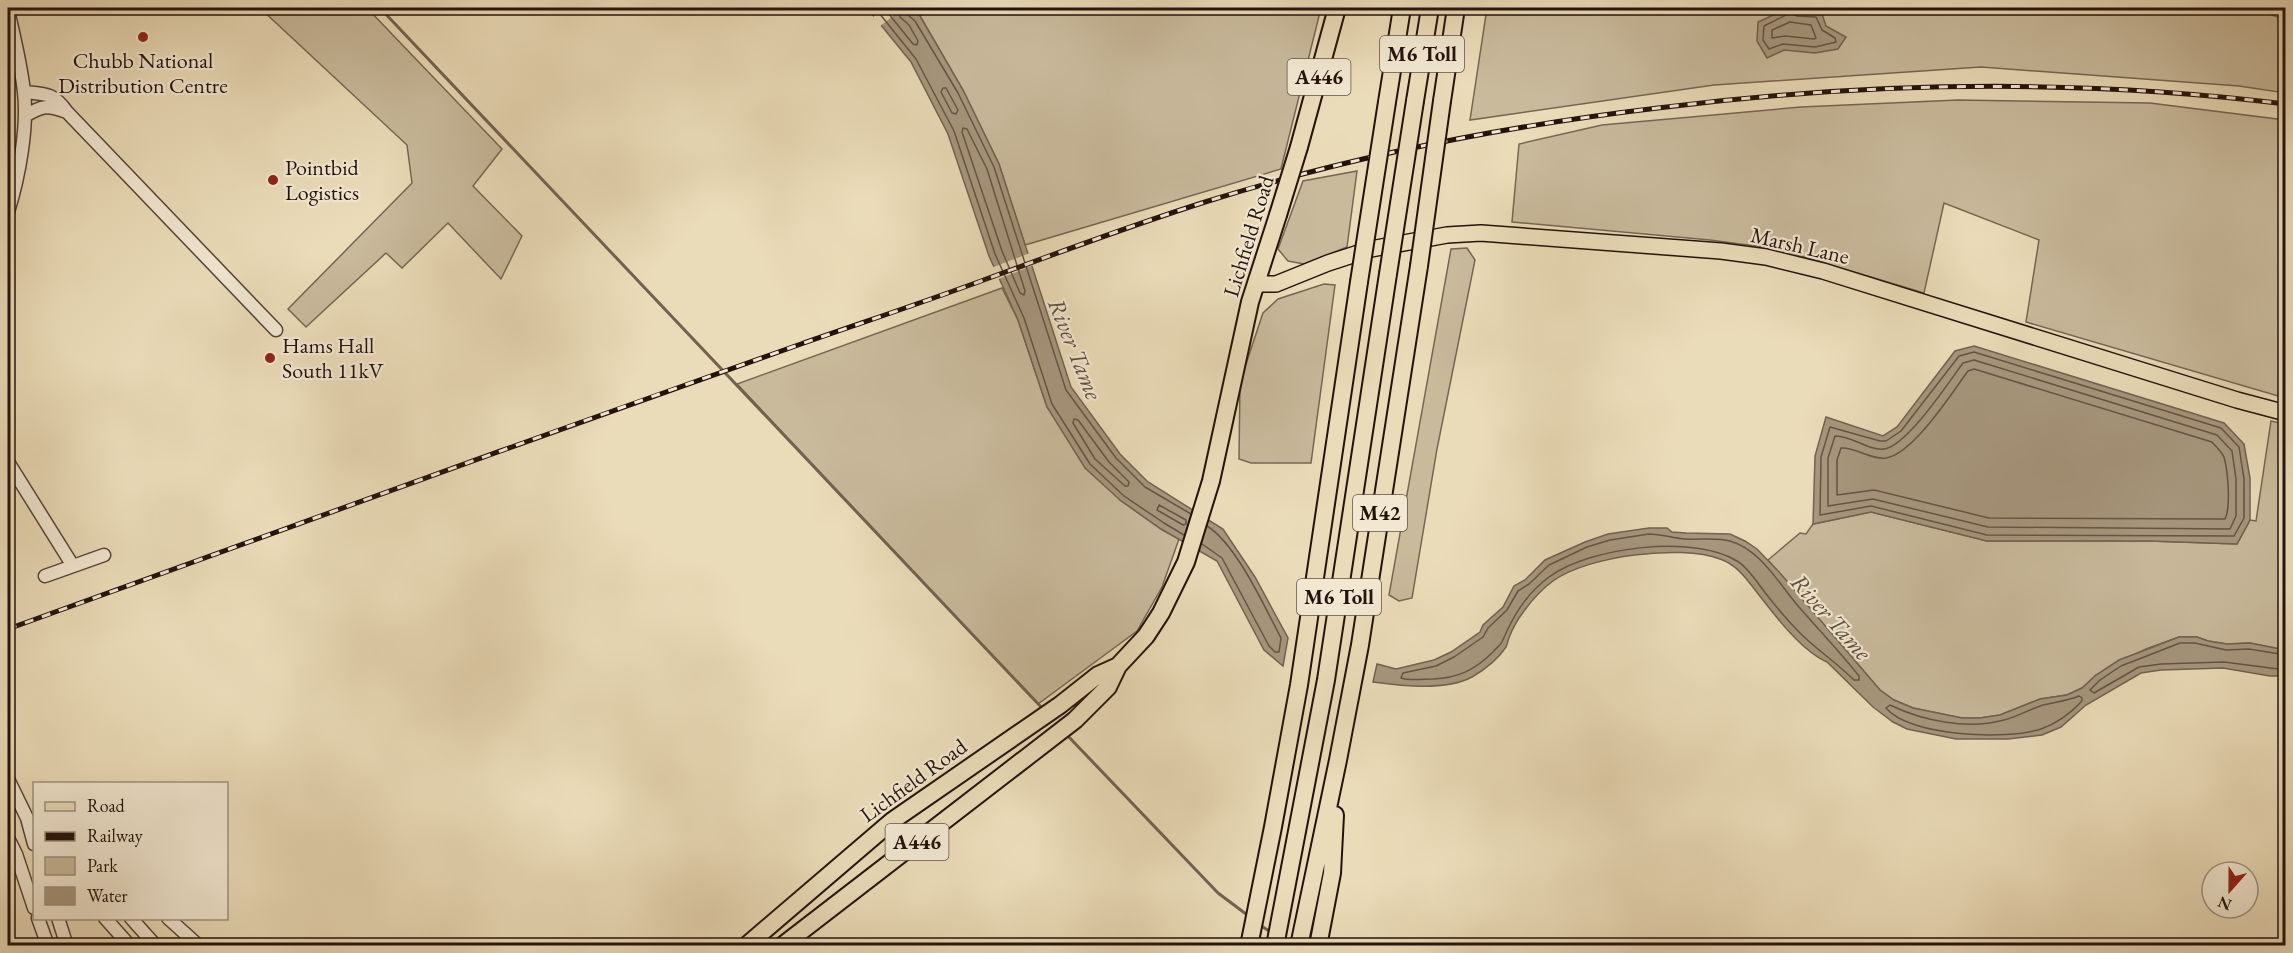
<svg xmlns="http://www.w3.org/2000/svg" width="2293" height="953" font-family="'EB Garamond',serif">
<rect width="100%" height="100%" fill="#ebdcb9"/>
<filter id="stains"><feTurbulence type="fractalNoise" baseFrequency=".00333" numOctaves="4"/><feColorMatrix values="0 0 0 0 .2 0 0 0 0 .09 0 0 0 0 .02 0 0 0 .5 -.17"/></filter>
<radialGradient id="worn" r=".72"><stop offset=".6" stop-color="#630" stop-opacity="0"/><stop offset="1" stop-color="#630" stop-opacity=".3"/></radialGradient>
<path fill="#c9ba9c" stroke="#766654" stroke-width="1.5" d="M260,8H367L502,149L473,186L522,236L501,279L448,223L402,268L386,253L306,327L288,309L412,183L407,145Z
M932,8H1321L1281,169L1025,245L999,164L963,90L920,16Z
M1487,8H2254L2285,20V93L2239,86L1981,67L1714,85L1470,120Z
M1958,100L2150,103L2285,120V398L2026,322L2039,240L1944,203L1924,293L1778,249L1710,240L1512,222L1519,144L1602,125L1801,107Z
M1357,171L1347,247L1304,264L1288,261L1278,249L1303,181Z
M1467,248L1475,260L1437,449L1412,598L1399,601L1389,595L1451,249Z
M1324,284L1335,285L1311,463H1251L1239,459L1240,382L1263,313L1278,299Z
M1002,288L1018,320L1047,407L1120,500L1161,529L1179,539L1162,587L1137,631L1038,704L737,384Z
M2271,421L2285,424V650L2250,643L2227,644L2208,641L2197,637H2179L2146,649L2096,675L2082,688L2067,695L2040,699L2000,715L1980,718H1962L1913,708L1894,700L1880,690L1768,560L1800,533L1806,534L1813,524L1871,512L1987,541H2150L2237,544L2250,520L2256,521Z"/>
<path fill="#a7977e" stroke="#726250" stroke-width="1.5" d="M867,8H909L920,16L963,90L999,164L1071,387L1120,454L1148,482L1223,529L1255,577L1288,638L1283,666L1264,650L1217,561L1161,529L1120,500L1085,468L1047,407L1018,320L989,256L948,134L911,62Z
M1784,10L1821,11L1826,26L1846,37L1838,49L1815,53L1784,50L1767,58L1757,41L1758,22Z
M1974,346L2224,423L2244,444L2250,478V520L2237,544L2150,541H1987L1871,512L1813,524L1815,456L1826,417L1883,436L1897,427L1955,351Z
M1649,528H1667L1672,532L1686,533L1730,534L1745,541L1757,549L1780,573L1880,690L1894,700L1913,708L1962,718H1980L2000,715L2040,699L2067,695L2082,688L2096,675L2119,660L2179,637H2197L2208,641L2227,644L2250,643L2285,650V676H2270L2223,668L2161,670L2141,673L2086,705L2061,727L2042,735L2008,739H1956L1907,729L1893,722L1873,707L1827,662C1802,651 1776,617 1759,595C1748,581 1738,565 1720,559C1680,544 1587,556 1553,581C1542,589 1532,600 1524,611C1518,619 1512,629 1509,638C1507,643 1508,643 1506,647C1498,659 1484,670 1472,677C1446,691 1402,686 1373,682L1377,664L1396,669L1434,660L1451,652L1480,632L1483,625L1503,607L1514,586L1525,580L1545,560L1585,542L1608,534Z"/>
<path fill="#ebdcb9" d="M884,8H903L879,27L872,18Z
M1030,253L1034,265L996,280L991,268Z"/>
<g fill="none" stroke-linecap="round" stroke-linejoin="round">
<path stroke="#655445" stroke-width="1.5" d="M875,8L916,59L954,131L995,254L1024,318L1052,404L1090,464L1124,496L1164,523L1184,535
M884,8L913,44L917,45L918,41L909,25L900,17L898,8
M906,8L907,14L915,21L958,93L994,167L1066,390L1116,458L1145,487L1191,514
M1790,13L1797,16L1816,17L1822,30L1835,38L1836,42L1815,47L1783,44L1769,49L1763,40L1764,26Z
M1790,22L1811,25L1816,38L1814,39L1785,36L1772,38V30Z
M943,88H946L958,110L956,114L952,113L941,92Z
M963,128L967,129L987,169L1025,291L1024,295L1020,293L1002,251L962,132Z
M1974,352L2221,428L2239,447L2244,479V518L2234,536L1987,535L1871,506L1820,515L1821,457L1830,427L1880,441H1886L1901,431L1959,356Z
M1974,360L2217,435L2232,451L2236,479V516L2230,529L1988,527L1873,499L1828,506V458L1835,436C1851,435 1868,451 1884,449C1907,446 1948,383 1963,363Z
M1974,369L2212,442C2216,447 2222,452 2224,457C2228,471 2231,507 2225,519L1989,518L1874,490L1837,495V460L1841,448C1856,447 1870,460 1886,458C1913,454 1951,394 1968,371Z
M1074,419L1078,420L1109,462L1129,482L1128,486H1125L1095,459L1073,423Z
M1159,505L1186,520V524L1183,525L1157,510Z
M1649,534C1662,534 1672,538 1685,539C1699,540 1717,537 1730,541C1761,550 1779,584 1799,607C1819,630 1840,652 1859,676V680H1854C1837,663 1817,650 1800,633C1788,621 1777,608 1767,595C1758,584 1749,568 1737,561C1695,534 1589,547 1549,577C1526,594 1513,616 1502,642C1500,646 1495,649 1493,652C1475,670 1458,678 1433,679C1423,679 1410,681 1401,678L1403,673L1436,666L1454,657L1483,637L1488,628L1507,610L1518,591L1529,584L1549,565L1587,547L1610,540Z
M1202,544L1222,558L1269,646L1275,652H1279L1281,638C1264,606 1237,545 1207,526
M2286,655L2249,649L2226,650L2195,643H2180L2121,666L2100,680L2090,690L2094,693L2139,667L2161,664L2224,662L2286,670
M2079,696L2082,698V701C2070,714 2058,723 2041,729C2007,740 1910,737 1886,708L1890,705C1923,721 1968,730 2004,720C2017,717 2030,709 2043,705C2055,702 2067,701 2079,696Z"/>
<path stroke="#726250" stroke-width="3" d="M380,8L1043,709
M1066,734L1218,893L1250,917
M1260,925L1272,933"/>
<g stroke="#554437" stroke-width="15">
<path id="minor" d="M8,10C14,37 21,64 24,92C28,128 19,177 8,212
M24,92C46,94 54,93 67,112L276,330
M25,116C43,105 47,105 67,112
M8,462L73,566
M45,576L104,555
M8,779L27,818L34,844
M8,838L16,854L34,908
M38,918L48,946
M58,918L67,946
M105,918L130,946
M131,918L156,946
M168,918L199,946"/>
</g>
<g stroke="#23120c" stroke-width="18">
<path id="major" d="M1256,284H1276L1328,263L1371,249L1447,235L1481,233L1721,251L1766,257L1823,271L2237,400L2286,413"/>
</g>
<g stroke="#23120c" stroke-width="20">
<path id="highway" d="M1415,101L1430,8
M1442,101L1456,8
M1387,102L1402,8
M1299,147L1337,8
M746,946L892,821L1060,705L1098,675L1118,666
M782,946L1075,720L1108,687L1118,666L1146,636L1161,613L1186,562L1211,481L1250,302L1278,215
M1249,946L1273,827L1299,685L1359,282
M1275,946L1326,680L1388,274
M1299,946L1338,760L1360,645L1419,266
M1318,946L1332,873L1335,815"/>
</g>
<use href="#minor" stroke="#f2e8d2" stroke-width="12"/>
<use href="#major" stroke="#ebdcb9" stroke-width="15"/>
<use href="#highway" stroke="#ebdcb9" stroke-width="16"/>
<g stroke="#23120c" stroke-width="5">
<path id="rail" d="M2285,8H2286
M8,629C272,534 536,437 801,344C861,323 921,303 981,281C1055,254 1129,226 1205,202C1352,156 1505,126 1658,108C1866,82 2077,78 2286,104"/>
</g>
<use href="#rail" stroke="#f2e8d2" stroke-width="3" stroke-dasharray="9" stroke-linecap="butt"/>
<g stroke="#23120c" stroke-width="20" stroke-linecap="butt">
<path id="highway-bridge" d="M1278,215L1299,147
M1419,266L1442,101
M1388,274L1415,101
M1359,282L1387,102"/>
</g>
<use href="#highway-bridge" stroke="#ebdcb9" stroke-width="16"/>
</g>
<g fill="#8f2418" stroke="#f2e8d2" stroke-width="2">
<circle cx="143" cy="37" r="6"/>
<circle cx="273" cy="180" r="6"/>
<circle cx="270" cy="358" r="6"/>
</g>
<g text-anchor="middle" stroke-width="4.5" stroke-linejoin="round" paint-order="stroke">
<g fill="#f2e8d2" stroke="#615247" stroke-width="1.5">
<rect x="1380" y="36" width="84" height="36" rx="4.5"/>
<rect x="1287.5" y="59" width="63" height="36" rx="4.5"/>
<rect x="1353" y="495" width="54" height="36" rx="4.5"/>
<rect x="1297" y="579" width="84" height="36" rx="4.5"/>
<rect x="885.5" y="824" width="63" height="36" rx="4.5"/>
</g>
<g font-size="21" font-weight="bold" fill="#23120c">
<text x="1422" y="61">M6 Toll</text>
<text x="1319" y="84">A446</text>
<text x="1380" y="520">M42</text>
<text x="1339" y="604">M6 Toll</text>
<text x="917" y="849">A446</text>
</g>
<g font-size="22" fill="#23120c" stroke="#f2e8d2" text-anchor="start">
<text x="143" y="68" text-anchor="middle">Chubb National<tspan x="143" dy="25">Distribution Centre</tspan></text>
<text x="285" y="175">Pointbid<tspan x="285" dy="25">Logistics</tspan></text>
<text x="282" y="353">Hams Hall<tspan x="282" dy="25">South 11kV</tspan></text>
</g>
<g font-size="22" fill="#23120c" stroke="#f2e8d2">
<text transform="translate(1248 236) rotate(-73)" y="8">Lichfield Road</text>
<text transform="translate(1800 245) rotate(13)" y="8">Marsh Lane</text>
<text transform="translate(913 780) rotate(-36)" y="8">Lichfield Road</text>
</g>
<g font-size="24" font-style="italic" fill="#5e4e3f" stroke="#f2e8d2">
<text transform="translate(1075 349) rotate(68)" y="8">River Tame</text>
<text transform="translate(1831 617) rotate(48)" y="8">River Tame</text>
</g>
</g>
<rect width="2293" height="953" fill="none" stroke="#ebdcb9" stroke-width="30"/>
<rect x="9" y="9" width="2275" height="935" fill="none" stroke="#23120c" stroke-width="3"/>
<rect x="15" y="15" width="2263" height="923" fill="none" stroke="#23120c" stroke-width="1.5"/>
<rect x="33" y="782" width="195" height="138" fill="#f2e8d2" stroke="#9f9283" stroke-width="1.5"/>
<rect x="45" y="802" width="30" height="9" fill="#ebdcb9" stroke="#9f9283" stroke-width="1.5"/>
<text x="87" y="812" font-size="18" fill="#23120c">Road</text>
<rect x="45" y="832" width="30" height="9" fill="#23120c" stroke="#9f9283" stroke-width="1.5"/>
<text x="87" y="842" font-size="18" fill="#23120c">Railway</text>
<rect x="45" y="857" width="30" height="18" fill="#c9ba9c" stroke="#9f9283" stroke-width="1.5"/>
<text x="87" y="872" font-size="18" fill="#23120c">Park</text>
<rect x="45" y="887" width="30" height="18" fill="#a7977e" stroke="#9f9283" stroke-width="1.5"/>
<text x="87" y="902" font-size="18" fill="#23120c">Water</text>
<g transform="translate(2230 890) rotate(201)"><circle r="28" fill="#f2e8d2" stroke="#9f9283" stroke-width="1.5"/>
<path d="M0-4.5L10 22L0 15L-10 22Z" fill="#8f2418"/>
<text y="-9" font-size="16" font-weight="bold" text-anchor="middle" fill="#23120c">N</text>
</g>
<rect width="100%" height="100%" filter="url(#stains)"/>
<rect width="100%" height="100%" fill="url(#worn)"/>
</svg>
